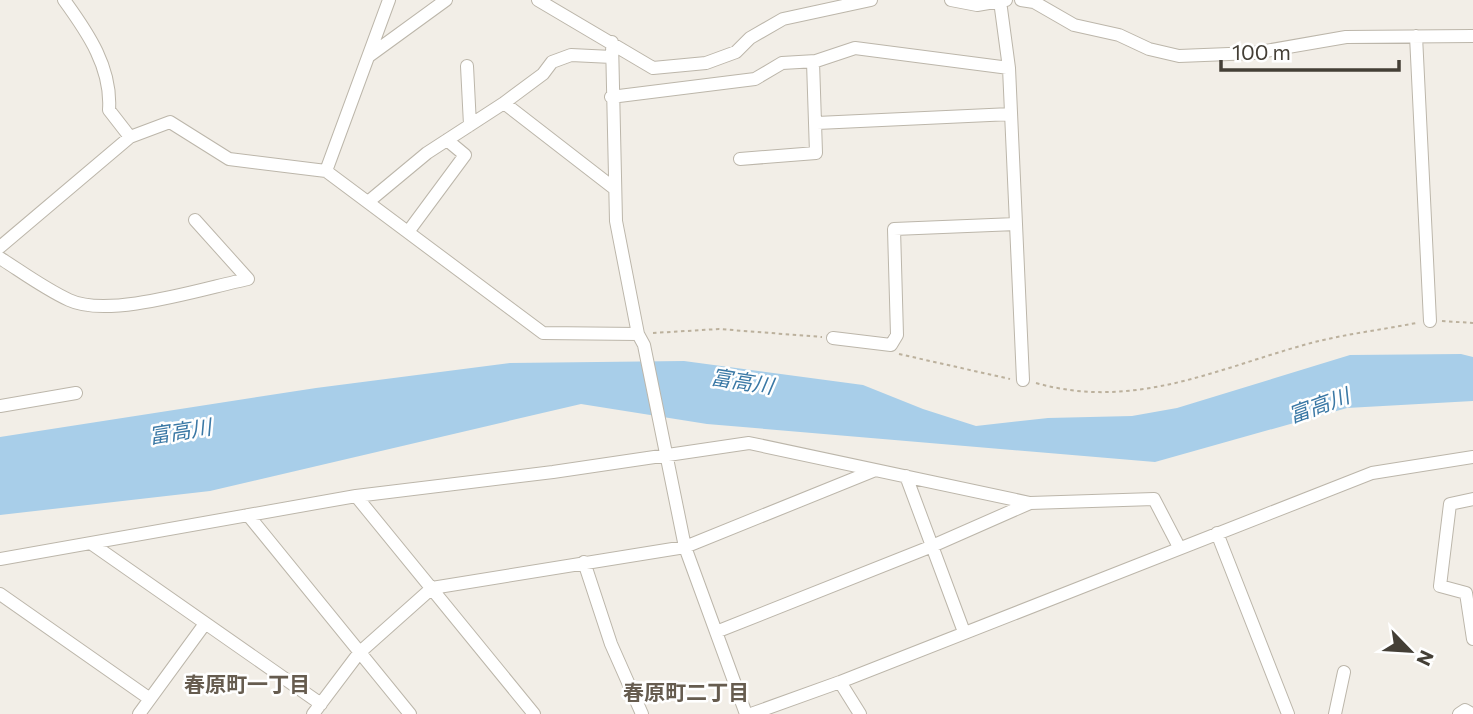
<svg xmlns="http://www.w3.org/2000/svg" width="1473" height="714" font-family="Commissioner,'Noto Sans JP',sans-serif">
<rect width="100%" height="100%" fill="#f2eee7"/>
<path fill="#a8cee9" d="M1461,354L1473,357V401L1347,408L1155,462L707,424L581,404L210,491L0,515V437L316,388L510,363L684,361L863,385L923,409L976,426L1048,418L1132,416L1177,408L1350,355Z"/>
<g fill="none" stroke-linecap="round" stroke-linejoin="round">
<g stroke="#bcb6aa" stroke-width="14">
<path id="minor" d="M64,0C88,33 112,68 109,110L130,137
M538,0L653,68L706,63L736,52L750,38L783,19L871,0
M951,0L977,5L1006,0
M1021,0L1034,2L1074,25L1119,35L1149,49L1179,56L1254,53L1346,37L1473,36
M1000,1L1009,68L1023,380
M1416,36L1430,321
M612,42L616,221L638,334L644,345L685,547L746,714
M369,56L446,0
M467,66L470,125
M611,97L755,79L782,63L816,61L855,48L1009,68
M504,103L615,189
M817,123L1011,114
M740,159L816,153L813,62
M326,171L389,0
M368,202L427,153L504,103L543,74L552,62L571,55L612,57
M408,232L465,155L447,140
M0,247L130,137L170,122L229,159L326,171L543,333L638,334
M0,258C22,272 45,289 69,300C109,319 204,288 248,279L195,220
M833,338L891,345L897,335L894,229L1016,224
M0,406L76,393
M906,476L964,632
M356,496L534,714
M1473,499L1450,504L1440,586L1466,593L1473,639
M248,515L410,714
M1217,533L1288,714
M92,544L321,704
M0,559L356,496L553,472L749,443L1030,503L1154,499L1179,547
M584,562L611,644L642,714
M0,594L150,699
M716,632L930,547L1030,503
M840,682L860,714
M139,714L204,625
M313,714L359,653L432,588L685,547L873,471
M751,714L840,682L1372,473L1473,457
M1335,714L1344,672
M1459,714L1465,710L1472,714"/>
</g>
<path stroke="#bcb19d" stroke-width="2" stroke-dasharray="3.5 3.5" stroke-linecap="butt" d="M1442,321L1473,323
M653,333L719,329L822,337
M899,354L1010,379
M1036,383C1135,411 1218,368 1311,343C1345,334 1381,330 1416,323"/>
<use href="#minor" stroke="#fff" stroke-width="12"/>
</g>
<g text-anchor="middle" stroke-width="5" stroke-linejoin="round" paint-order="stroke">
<g font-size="21" font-style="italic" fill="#3a78a5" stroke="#fff">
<text transform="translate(742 382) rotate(9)" y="7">富高川</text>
<text transform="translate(1319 406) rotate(-20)" y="7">富高川</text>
<text transform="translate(180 432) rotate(-9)" y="7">富高川</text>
</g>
<g font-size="21" font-weight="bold" fill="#665c4f" stroke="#fff">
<text x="247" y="692">春原町一丁目</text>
<text x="686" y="700">春原町二丁目</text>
</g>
</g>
<g transform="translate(1410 651) rotate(115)" stroke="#ffffff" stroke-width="5" paint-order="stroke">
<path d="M0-5L12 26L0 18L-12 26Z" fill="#443f36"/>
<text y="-10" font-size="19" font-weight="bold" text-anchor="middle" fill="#443f36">N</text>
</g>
<path d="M1221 60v10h178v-10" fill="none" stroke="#443f36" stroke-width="3.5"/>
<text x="1232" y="60" font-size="21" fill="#443f36" stroke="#ffffff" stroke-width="5" paint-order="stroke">100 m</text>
</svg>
